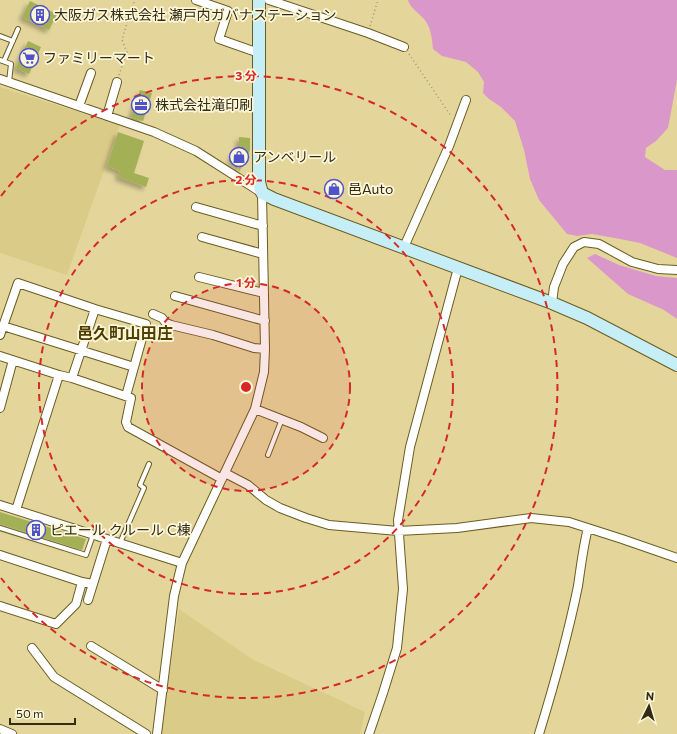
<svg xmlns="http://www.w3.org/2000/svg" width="677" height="734" font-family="Commissioner,'Noto Sans JP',sans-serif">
<defs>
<filter id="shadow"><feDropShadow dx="-3.5" dy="3.5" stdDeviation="2" flood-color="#0004"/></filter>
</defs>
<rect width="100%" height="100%" fill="#e4d69b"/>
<path fill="#dbcb88" d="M0,87L120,125L67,275L0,253Z
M179,609L252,659L365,712L360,734H161Z"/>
<path fill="#d998c9" d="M408,0H677V80L668,128L656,141L646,148L645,157L665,170H677V258L640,243L620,239L592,234L577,236L567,234L539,200L530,179L524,150L515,121L501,107L489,99L483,93L484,82L478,72L466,62L442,56L433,49C432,39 431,27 424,19C419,13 410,8 408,0Z
M595,254L619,265L656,276L677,278V319L664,310L628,294L587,258Z"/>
<path fill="#a3b057" filter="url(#shadow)" d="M30,1L57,14L49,30L22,17Z
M28,41L41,47L29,74L16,68Z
M140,90L152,93L143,121L131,117Z
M118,132L144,141L134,173L149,178L146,187L118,177L120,171L107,166Z
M239,137L250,138V150L239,172L238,165L230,161L234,152L239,154Z
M0,512L86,539L82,550L0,524Z"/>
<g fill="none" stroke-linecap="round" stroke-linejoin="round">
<g stroke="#695c23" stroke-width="6">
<path id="lane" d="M0,36L13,41
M0,60L11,64L9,82
M4,61L18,29
M268,455L282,419
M0,528L86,555L93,535
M120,543L144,488L140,485L149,464"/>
</g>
<g stroke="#695c23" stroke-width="10">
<path id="street" d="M196,0L228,11L219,39L259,53
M269,0L368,33L404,47
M0,79L154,132L196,151L262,193L265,349L264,372L255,409L182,563L174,596L157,734
M79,106L91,73
M107,116L117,82
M196,207L263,226
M202,237L263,254
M404,247L449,146L466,100
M199,277L264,293
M175,296L265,321
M552,303L554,287L563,264L574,247L584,242L599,244L632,262L658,269L677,270
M95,309L146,324L126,396
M153,314L162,318L166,323L171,325L213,335L254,348L265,349
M3,326L134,367
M0,335L18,283L95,309L72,378L59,375
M0,356L59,375L16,510
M72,378L131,398L126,422L128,427L222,479
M0,408L13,360
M255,409L301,427L323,438
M225,473L248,485L266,500L280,508L306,518L329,525L398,531L457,528L531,518L569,522L622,539L677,558
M0,505L182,563
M0,555L82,582L93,584
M88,600L107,539
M0,606L56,624L76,604L82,582
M91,646L163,690
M32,648L54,677L146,734
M0,729L12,734
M369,734L383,693L397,648L403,589L398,520L410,447L458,268
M539,734C554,685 568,635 578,586C581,566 583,547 588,528"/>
</g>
<g stroke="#695c23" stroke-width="14">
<path id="secondary" d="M259,0V182L262,193L274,199L552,303L587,318L677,365"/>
</g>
<path stroke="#9f9467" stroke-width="1.5" stroke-dasharray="1 3" stroke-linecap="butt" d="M370,26L378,0
M409,54L451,116
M119,75L127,52L122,40L129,16L135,0"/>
<use href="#lane" stroke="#fff" stroke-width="4"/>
<use href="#street" stroke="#fff" stroke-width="8"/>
<use href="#secondary" stroke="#c5eef7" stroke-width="12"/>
</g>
<circle cx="246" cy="387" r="104" fill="#d62828" fill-opacity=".12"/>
<g fill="none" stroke="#d62828" stroke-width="2" stroke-dasharray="7 5">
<circle cx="246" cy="387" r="104"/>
<circle cx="246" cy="387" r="207"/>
<path d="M1 196A311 311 0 1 1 1 578"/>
</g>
<defs>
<g id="building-ring" transform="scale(1)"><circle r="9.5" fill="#fdf6d9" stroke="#4e53c9" stroke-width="1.5"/><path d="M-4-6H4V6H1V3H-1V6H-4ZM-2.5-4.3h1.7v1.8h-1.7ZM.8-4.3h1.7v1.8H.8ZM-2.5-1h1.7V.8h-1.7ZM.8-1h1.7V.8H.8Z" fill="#4e53c9"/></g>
<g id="supermarket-ring" transform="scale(1)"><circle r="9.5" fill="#fdf6d9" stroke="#4e53c9" stroke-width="1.5"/><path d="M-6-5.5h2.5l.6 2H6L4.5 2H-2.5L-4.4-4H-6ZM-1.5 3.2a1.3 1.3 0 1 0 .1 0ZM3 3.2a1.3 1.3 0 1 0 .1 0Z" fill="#4e53c9"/></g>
<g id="office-ring" transform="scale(1)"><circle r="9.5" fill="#fdf6d9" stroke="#4e53c9" stroke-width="1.5"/><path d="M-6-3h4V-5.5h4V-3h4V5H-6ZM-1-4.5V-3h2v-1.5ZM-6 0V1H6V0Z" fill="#4e53c9"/></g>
<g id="shop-ring" transform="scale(1)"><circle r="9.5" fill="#fdf6d9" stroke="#4e53c9" stroke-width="1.5"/><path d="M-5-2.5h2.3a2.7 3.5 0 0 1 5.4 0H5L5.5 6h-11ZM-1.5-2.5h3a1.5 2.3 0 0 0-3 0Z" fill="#4e53c9"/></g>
</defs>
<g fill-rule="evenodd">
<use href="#building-ring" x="40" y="15"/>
<use href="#supermarket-ring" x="29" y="58"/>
<use href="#office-ring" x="141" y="105"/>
<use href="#shop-ring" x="239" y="157"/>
<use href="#shop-ring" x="334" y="189"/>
<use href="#building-ring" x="36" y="530"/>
</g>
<g text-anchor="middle" stroke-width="3.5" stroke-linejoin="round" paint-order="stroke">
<g font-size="14" fill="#322c15" stroke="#fdf6d9" text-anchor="start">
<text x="54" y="20">大阪ガス株式会社 瀬戸内ガバナステーション</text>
<text x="43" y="63">ファミリーマート</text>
<text x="155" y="110">株式会社滝印刷</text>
<text x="253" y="162">アンベリール</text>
<text x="348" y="194">邑Auto</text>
<text x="50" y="535">ピエール クルール C棟</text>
</g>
<g font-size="16" font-weight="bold" fill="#4c3f00" stroke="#fdf6d9">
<text x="125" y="339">邑久町山田庄</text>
</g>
</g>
<circle cx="246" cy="387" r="6" fill="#d62828" stroke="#fdf6d9" stroke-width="2"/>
<g font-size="12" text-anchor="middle" font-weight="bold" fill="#d62828" stroke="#fdf6d9" stroke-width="3.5" stroke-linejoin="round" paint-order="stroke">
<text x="246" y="80">3 分</text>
<text x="246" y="184">2 分</text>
<text x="246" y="287">1 分</text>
</g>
<g transform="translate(649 706) rotate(5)" stroke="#fdf6d9" stroke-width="3" paint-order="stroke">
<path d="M0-3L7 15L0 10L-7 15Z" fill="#322c15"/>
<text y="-6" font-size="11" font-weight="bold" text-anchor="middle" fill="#322c15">N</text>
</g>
<path d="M10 718v6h65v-6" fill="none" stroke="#322c15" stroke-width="2"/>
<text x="16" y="718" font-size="12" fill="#322c15" stroke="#fdf6d9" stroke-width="3" paint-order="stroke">50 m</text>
</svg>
